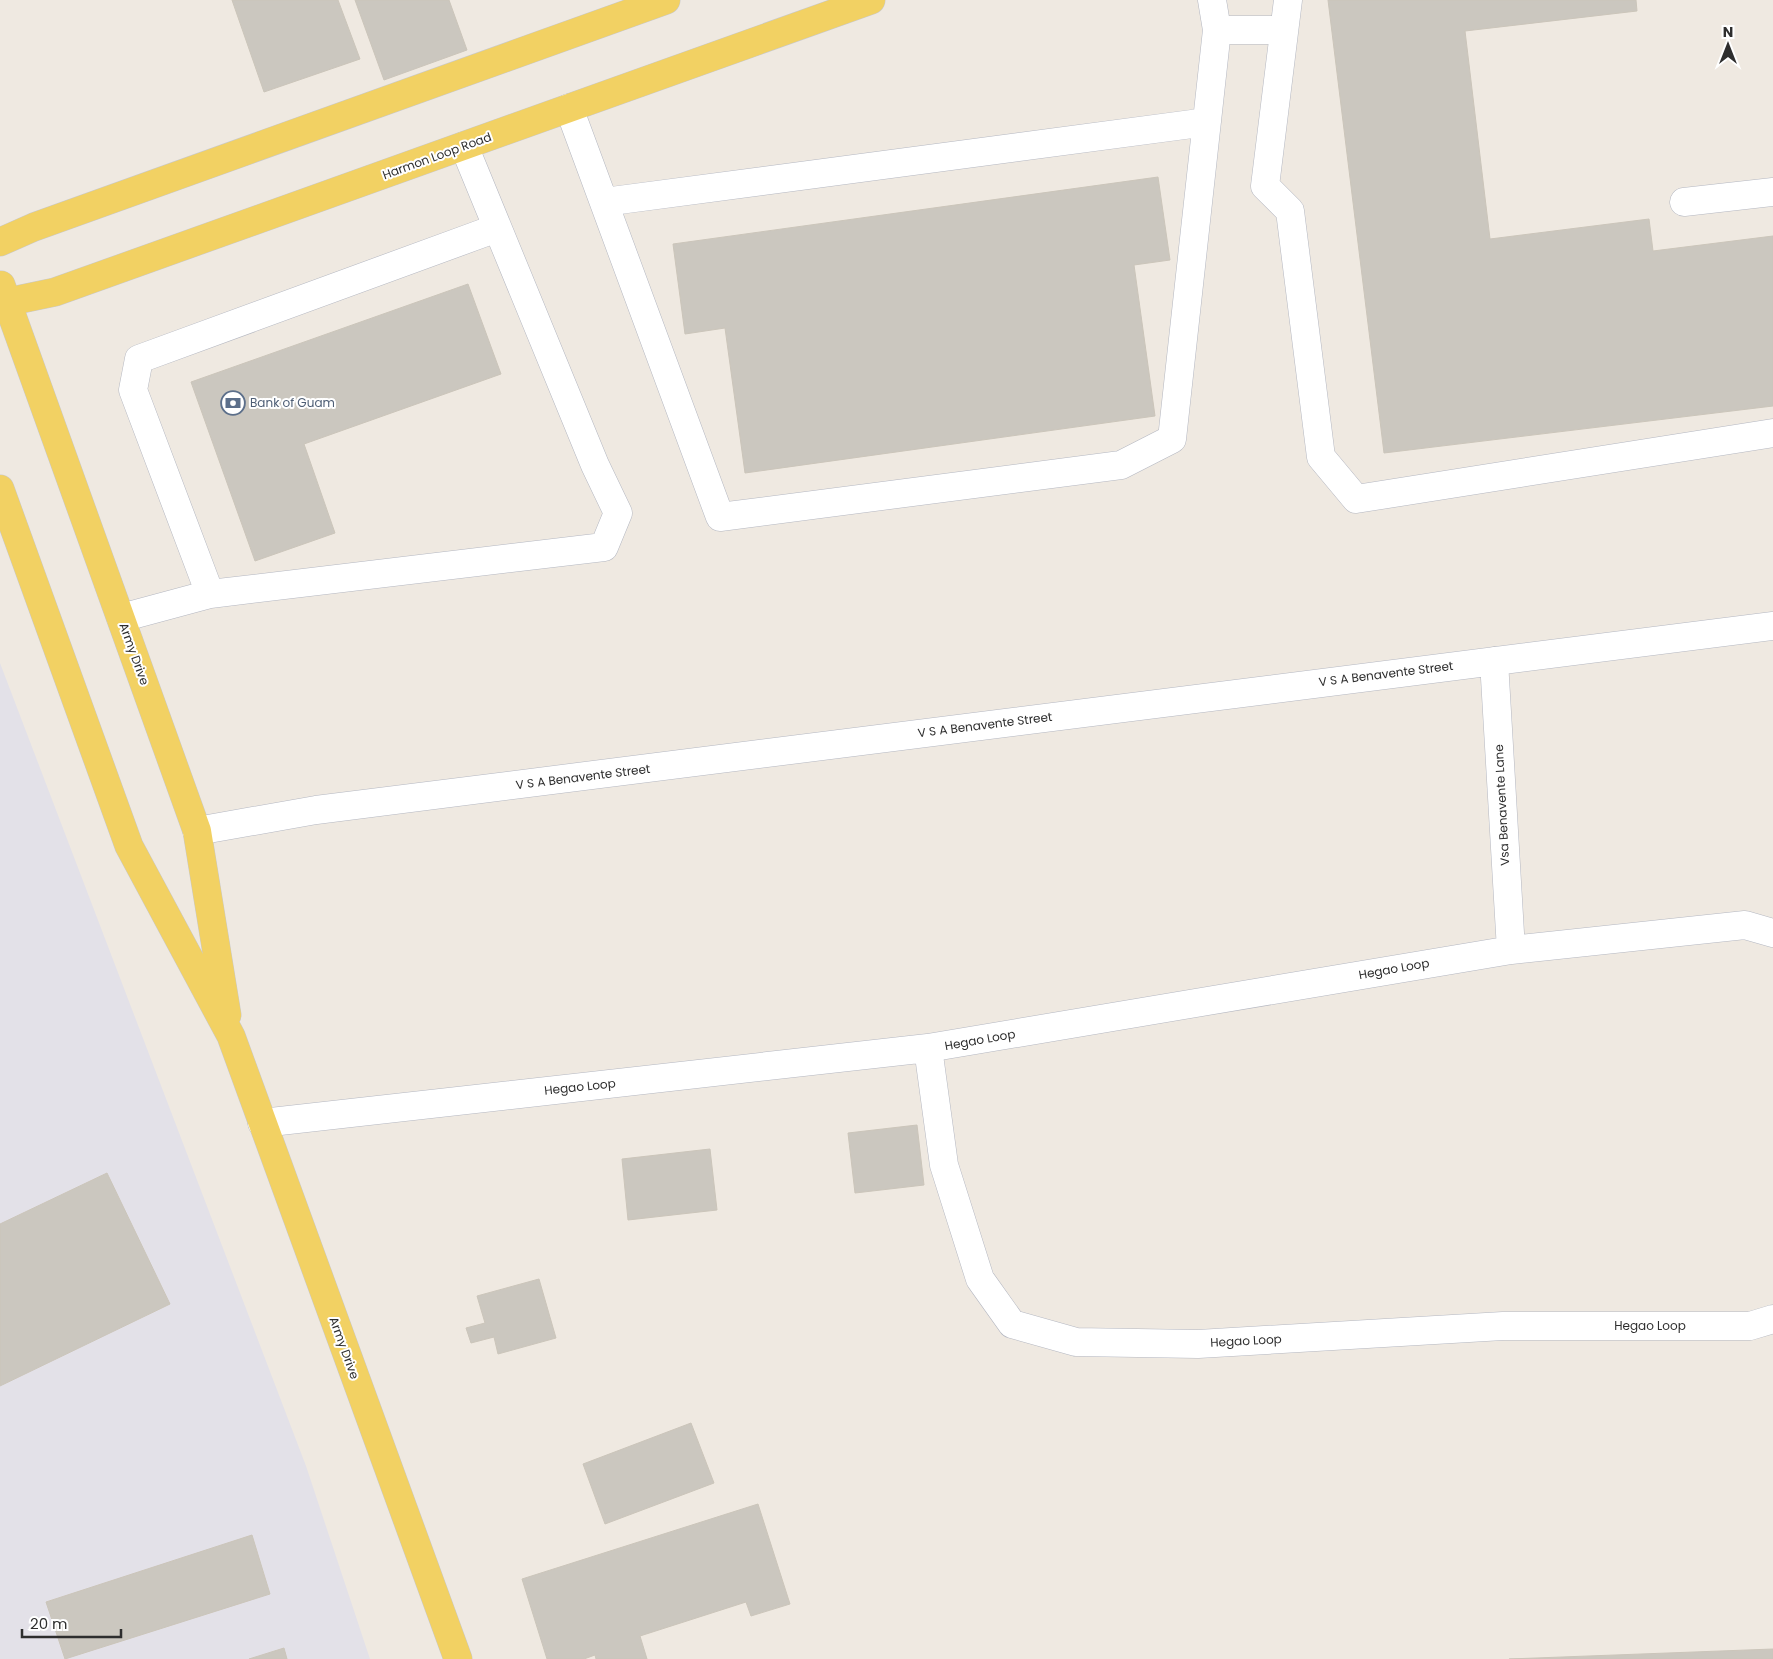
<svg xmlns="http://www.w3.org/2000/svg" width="1773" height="1659" font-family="Poppins,sans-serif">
<rect width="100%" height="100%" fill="#efe9e1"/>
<path fill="#e3e1e8" d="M0,663L306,1466L370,1659H0Z"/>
<path fill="#cbc7bf" stroke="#cbc5ba" d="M232,0H338L360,59L264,92Z
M355,0H449L467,50L384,80Z
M1328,0H1636L1637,11L1465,31L1490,239L1649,219L1653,251L1773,236V406L1384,453Z
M1158,177L1170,260L1134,265L1155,416L745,473L725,328L685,334L673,244Z
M468,284L501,374L304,444L335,533L255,561L191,382Z
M917,1125L924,1185L855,1193L848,1133Z
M710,1149L717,1210L628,1220L622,1159Z
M107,1173L170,1304L0,1386V1224Z
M539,1279L556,1338L498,1354L494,1337L471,1343L466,1328L485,1323L477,1296Z
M691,1423L714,1483L605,1524L583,1464Z
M758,1504L790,1604L751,1616L746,1602L640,1636L647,1659H596L595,1655L584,1659H547L522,1579Z
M252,1535L270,1594L65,1659L46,1602Z
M284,1648L287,1659H249Z
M1773,1649V1659H1509Z"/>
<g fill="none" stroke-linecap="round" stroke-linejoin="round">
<g stroke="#b4b7c1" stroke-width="29">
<path id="minor" d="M1288,0L1265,186L1290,211L1321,457L1356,499L1773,433
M1217,30H1284
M569,108L720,517L1121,465L1172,439L1217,30L1212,0
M604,202L1207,122
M1684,202L1773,192
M210,594L133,390L139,359L497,228
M121,618L210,594L604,547L618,513L595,465L464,146
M1494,661L1511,950
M197,831L316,810L1773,626
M928,1048L944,1165L980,1279L1012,1324L1076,1342L1198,1344L1503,1326H1750L1773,1319
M262,1123L928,1048L1511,950L1745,925L1773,933"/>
</g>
<g stroke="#c9c9c9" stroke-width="29">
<path id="major" d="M0,242L34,227L666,0
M1,285L197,831L227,1015
M0,301L7,302L55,292L871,0
M0,489L129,846L231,1036L458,1659"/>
</g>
<use href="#minor" stroke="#fff" stroke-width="28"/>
<use href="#major" stroke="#f2d163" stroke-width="28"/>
</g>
<defs>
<g id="bank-ring" transform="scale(1.25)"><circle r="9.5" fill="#fff" stroke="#5c6f8a" stroke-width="1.5"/><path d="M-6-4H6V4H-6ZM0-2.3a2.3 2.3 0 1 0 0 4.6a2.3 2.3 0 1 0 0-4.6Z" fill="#5c6f8a"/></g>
</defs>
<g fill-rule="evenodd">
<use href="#bank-ring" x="233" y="403"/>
</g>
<g text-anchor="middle" stroke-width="4" stroke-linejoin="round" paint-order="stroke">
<g font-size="12" fill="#2e2e2e" stroke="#fff">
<text transform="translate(437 156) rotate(-20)" y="4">Harmon Loop Road</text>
<text transform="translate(134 654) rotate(70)" y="4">Army Drive</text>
<text transform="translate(1386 674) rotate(-7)" y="4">V S A Benavente Street</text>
<text transform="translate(985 725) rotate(-7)" y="4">V S A Benavente Street</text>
<text transform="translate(583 777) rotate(-7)" y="4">V S A Benavente Street</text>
<text transform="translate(1502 805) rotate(-93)" y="4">Vsa Benavente Lane</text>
<text transform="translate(1394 969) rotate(-10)" y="4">Hegao Loop</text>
<text transform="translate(980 1040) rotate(-10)" y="4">Hegao Loop</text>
<text transform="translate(580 1087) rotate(-6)" y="4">Hegao Loop</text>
<text x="1650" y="1330">Hegao Loop</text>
<text transform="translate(1246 1341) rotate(-3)" y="4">Hegao Loop</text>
<text transform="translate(344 1348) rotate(70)" y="4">Army Drive</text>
</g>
<g font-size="12" fill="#4e5e75" stroke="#fff" text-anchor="start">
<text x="250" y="407">Bank of Guam</text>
</g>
</g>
<g transform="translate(1728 45)" stroke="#ffffff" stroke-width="4" paint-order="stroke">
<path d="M0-4L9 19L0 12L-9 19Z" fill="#2e2e2e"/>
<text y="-8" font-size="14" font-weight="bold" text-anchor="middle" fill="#2e2e2e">N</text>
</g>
<path d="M22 1629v8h99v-8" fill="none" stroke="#2e2e2e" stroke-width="2.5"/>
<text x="30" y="1629" font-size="15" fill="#2e2e2e" stroke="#ffffff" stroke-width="4" paint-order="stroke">20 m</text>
</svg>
